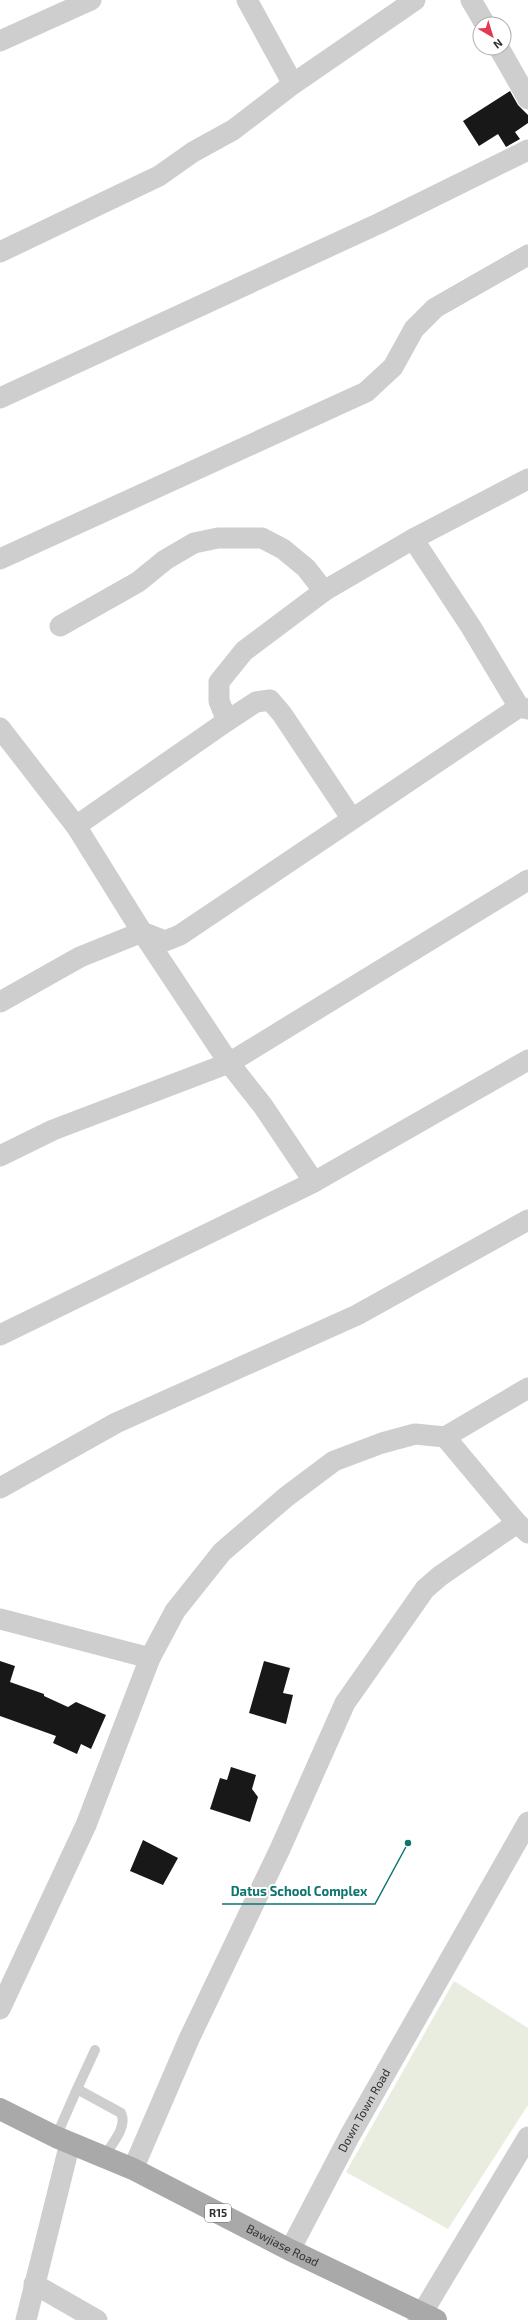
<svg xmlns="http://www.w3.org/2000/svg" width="528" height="2320" font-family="'Exo 2',sans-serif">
<rect width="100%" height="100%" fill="#fff"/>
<path fill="#e8eddf" d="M454,1981L528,2028V2105L448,2229L346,2172Z"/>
<path fill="#181818" d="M510,91L518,105L528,115V123L515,132L520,139L506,147L498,134L479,146L463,121Z
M0,1661L15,1666L10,1682L44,1694V1696L68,1707L76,1702L106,1715L91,1749L81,1744L77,1754L53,1743L56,1736L0,1716Z
M264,1661L290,1668L283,1693L293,1695L286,1724L249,1713Z
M231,1767L256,1775L252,1789L258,1797L250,1822L210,1809L220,1778L227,1780Z
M143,1840L178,1858L163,1885L130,1871Z"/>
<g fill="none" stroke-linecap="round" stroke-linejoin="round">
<path stroke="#cecece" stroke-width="10" d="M77,2089L95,2050
M56,2137L77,2089L121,2113C128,2127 111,2145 103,2158"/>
<g stroke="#cecece" stroke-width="21">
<path d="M247,0L293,84"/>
<path d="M471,0L485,24"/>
<path d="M0,41L91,0"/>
<path d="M499,48L528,99"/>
<path d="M0,252L159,176L193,152L233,130L293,84L415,0"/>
<path d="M0,398L380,223L528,150"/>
<path d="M413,539L471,627L519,707"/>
<path d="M0,559L366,392L393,367L414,329L435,308L528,255"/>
<path d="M60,626L138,582L165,560L194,543L218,538H262L283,549L306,568L324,591"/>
<path d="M227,721L219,701V682L244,651L324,591L413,539L528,479"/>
<path d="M0,728L76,826L142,932L229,1063L263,1106L314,1182"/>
<path d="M76,826L227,721L256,702L270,700L282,714L352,819"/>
<path d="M0,1002L80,957L142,932L165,941L180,935L519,707L528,709"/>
<path d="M0,1156L53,1130L229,1063L528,880"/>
<path d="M0,1335L314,1182L528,1060"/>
<path d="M528,1388L445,1437L517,1523L528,1533"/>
<path d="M0,1488L116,1423L357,1315L528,1220"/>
<path d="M0,1619L150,1658"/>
<path d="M0,2009L86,1825L150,1658L175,1611L222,1552L286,1497L334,1461L382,1443L415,1434L445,1437"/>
<path d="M133,2169L189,2039L280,1849L345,1703L425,1589L440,1576L517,1523"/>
<path id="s1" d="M290,2250L349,2137L528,1822"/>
<path d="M34,2284L97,2320"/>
<path d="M26,2320L70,2143"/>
<path d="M418,2320L528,2137"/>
</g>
<path stroke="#a9a9a9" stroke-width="22" id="s2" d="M0,2109L56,2137L133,2169L290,2250L436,2320"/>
</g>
<g text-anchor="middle" stroke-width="4" stroke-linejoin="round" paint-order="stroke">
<rect fill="#fff" stroke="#6f6f6f" stroke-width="1" x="205" y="2204" width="26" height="18" rx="3"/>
<g font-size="11" font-weight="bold" fill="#313131">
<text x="218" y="2217">R15</text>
</g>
<g font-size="12" fill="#313131" stroke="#fff">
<text dy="4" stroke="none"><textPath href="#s1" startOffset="158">Down Town Road</textPath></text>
<text dy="4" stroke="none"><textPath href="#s2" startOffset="314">Bawjiase Road</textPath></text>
</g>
</g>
<path fill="none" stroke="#0f766e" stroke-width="1.5" d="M408 1843L375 1904H222"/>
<circle fill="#0f766e" stroke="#fff" stroke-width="1.5" cx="408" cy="1843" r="4"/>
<g font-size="13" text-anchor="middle" font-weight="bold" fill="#0f766e" stroke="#fff" stroke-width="4" stroke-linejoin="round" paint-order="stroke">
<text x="299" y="1896">Datus School Complex</text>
</g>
<g transform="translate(492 36) rotate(142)"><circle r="19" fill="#ffffff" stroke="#adadad"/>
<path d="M0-3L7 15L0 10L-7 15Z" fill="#e43754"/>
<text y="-6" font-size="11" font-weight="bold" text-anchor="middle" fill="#313131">N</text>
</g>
</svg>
